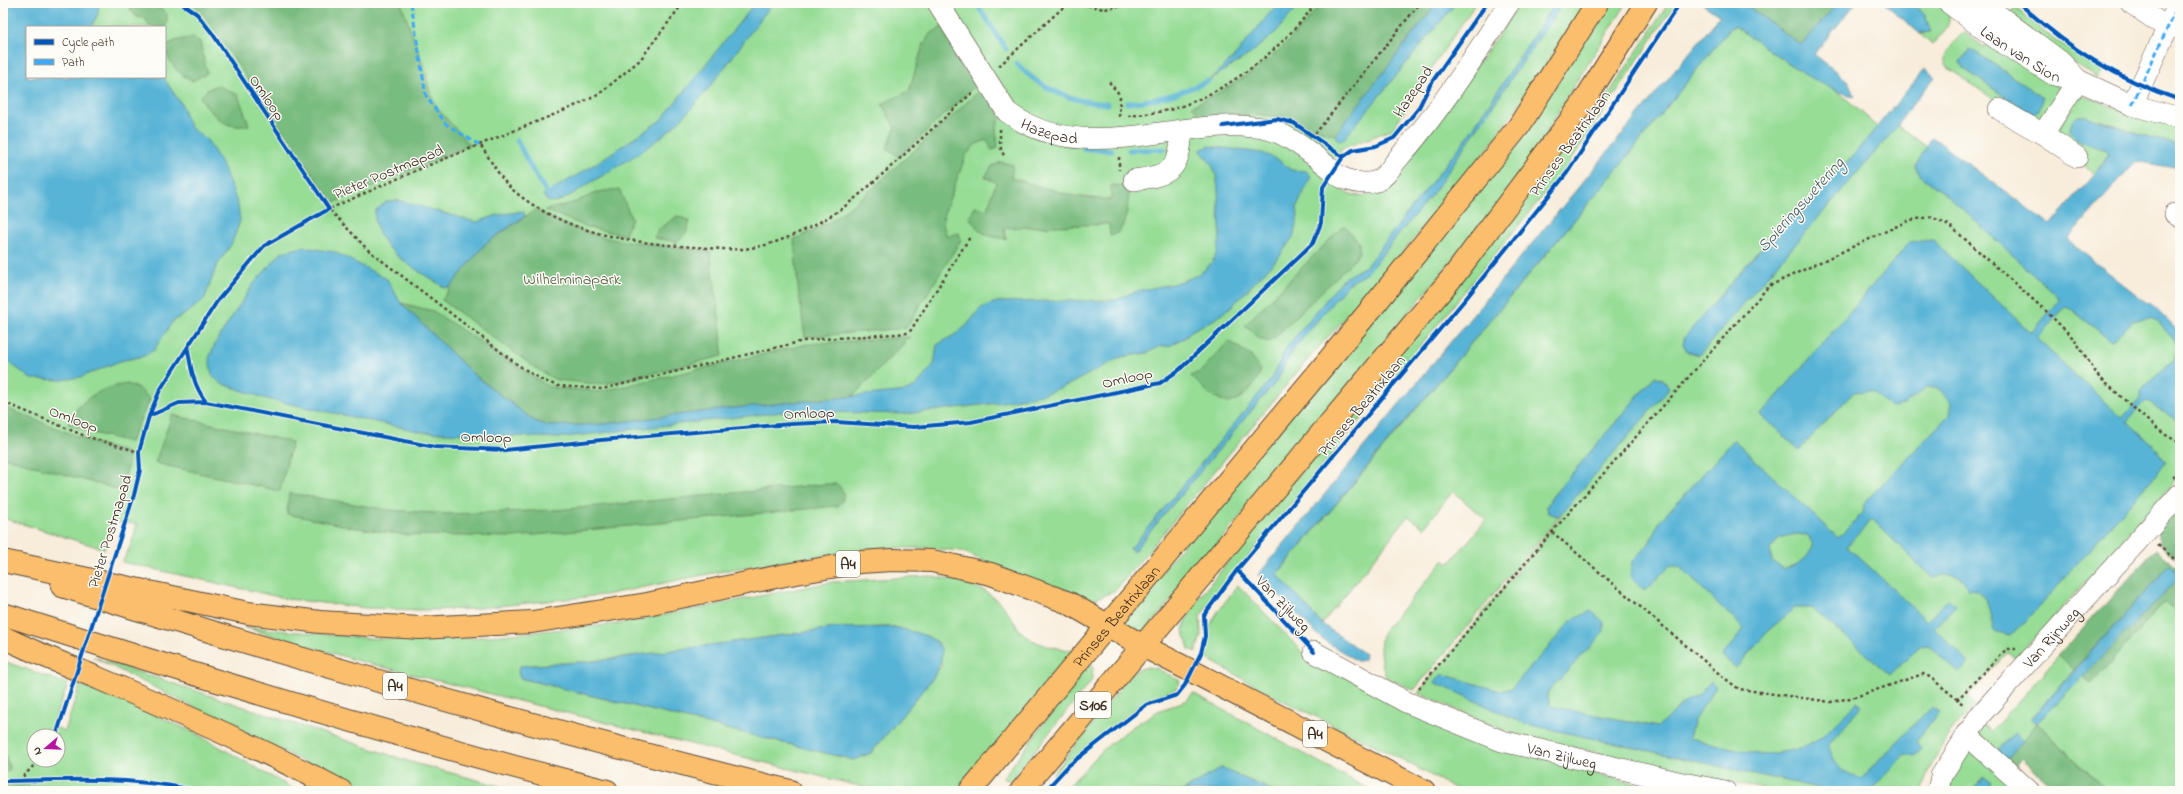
<svg xmlns="http://www.w3.org/2000/svg" width="2183" height="794" font-family="'Indie Flower',sans-serif">
<rect width="100%" height="100%" fill="#fdfcf7"/>
<filter id="ink" filterUnits="userSpaceOnUse"><feTurbulence type="fractalNoise" baseFrequency=".025" numOctaves="2"/><feDisplacementMap in="SourceGraphic" scale="8" xChannelSelector="R" yChannelSelector="G"/><feConvolveMatrix kernelMatrix="1 2 1 2 8 2 1 2 1" color-interpolation-filters="sRGB"/></filter>
<filter id="wash" filterUnits="userSpaceOnUse"><feTurbulence type="fractalNoise" baseFrequency=".012" numOctaves="4" result="noise"/><feDisplacementMap in="SourceGraphic" scale="16" xChannelSelector="R" yChannelSelector="G"/><feGaussianBlur stdDeviation="0.9" result="paint"/><feColorMatrix in="noise" values="0 0 0 0 0 0 0 0 0 0 0 0 0 0 0 0 0 1.4 0 .05"/><feComposite in="paint" operator="in"/></filter>
<g filter="url(#wash)">
<rect width="100%" height="100%" fill="#f8eddb"/>
<path fill="#97dd96" stroke="#69845a" fill-rule="evenodd" d="M3,3H1476L1422,82L1393,129L1344,148L1325,166C1329,172 1333,183 1338,188C1354,200 1375,197 1390,185L1498,36L1520,3H1586L1524,98L1475,166L1367,295L1314,352L1115,591L1093,600L1078,602L961,551L929,548H874L733,569L605,595L469,609L422,610L366,608L288,599L122,562L131,545L137,524L113,522L104,549L3,518ZM27,27H165V77H27Z
M1606,3H1627L1569,93L1520,178L1142,635L1121,624Z
M1669,3H1676L1567,166L1200,616L1201,636L1196,652L1189,649L1183,629L1193,605L1550,165L1592,119Z
M1911,3H1944C1956,24 1945,29 1932,45L1919,33L1924,34L1925,15Z
M2015,7L2043,31L2102,72L2098,78L2081,68L2008,16Z
M1735,26L1785,60L1841,94L1878,127L1846,164L1786,219L1694,326L1685,337L1683,344L1687,351L1797,224L1894,123L2150,310L2180,336V476L2026,648L2030,653L2020,663L2008,652L1968,696L1975,706L1951,730L1931,766L1921,791H1771L1513,734L1418,693L1563,514L1552,506L1662,379L1655,376L1552,497L1547,506L1548,513L1557,516L1561,514L1414,690L1386,677C1380,660 1378,649 1383,632L1444,560L1449,564L1486,520L1453,491L1424,528L1408,516L1322,624L1277,575L1624,161L1730,28Z
M1964,32L1984,47L1990,39L2056,83L2059,90L2042,122L2002,105L1948,68C1938,55 1955,41 1964,32ZM1960,62L2042,102L2038,111L2033,115L2027,112L1963,68Z
M2079,96H2083L2132,114L2180,126V144L2155,139L2096,119L2077,139L2106,150L2108,154L2096,173L2068,155L2059,131V127Z
M929,576C951,579 976,583 993,597C1005,606 1010,616 1018,628C1032,646 1056,648 1077,651L959,791H879L359,661L244,627L365,638L423,640L459,639L617,624L832,582ZM894,627L927,636L939,643L941,666L932,679L871,753L854,760L520,678L518,672L520,666L595,661L835,628Z
M1238,585L1310,660L1471,738L1623,781L1672,791H1460L1386,751L1272,695L1206,658C1203,624 1219,611 1238,585Z
M2164,602L2180,616V791H2107L2037,723L2023,741L2014,733L1996,752L1981,739L1979,731L1984,725L1992,731L2059,655L2074,670L2031,719L2036,722L2082,676L2091,684Z
M93,657L414,763L518,791H357L294,757Z
M3,661L68,684L52,726L65,731L80,685L138,707L195,733L297,791H3ZM34,736H58V760H34Z
M1089,663L1093,666L1092,680L1010,781L1003,778Z
M1148,667L1156,668L1180,681L1176,689L1144,702L1069,762L1056,776L1053,774L1132,673L1139,669Z
M1193,693L1372,791H1273L1221,768L1183,791H1064L1105,748L1132,727L1158,711L1187,700Z
M1974,748L2008,779L2011,791H1985L1991,782L1983,776L1973,791H1948L1965,750Z"/>
<path fill="#79bc7f" stroke="#5a734e" d="M133,3C146,3 158,6 167,14V23L165,27H150L145,18L137,17L130,9Z
M191,3H401L425,70L429,89L436,107L470,145L333,203L291,144L212,26L198,8Z
M1321,3H1437L1335,135L1312,129L1291,118L1253,114L1205,120L1192,106C1249,78 1282,55 1321,3Z
M1743,3H1838L1801,45Z
M944,26L979,82L899,157L887,148L895,128L882,104L909,91L923,45L930,34Z
M193,37L200,42L207,73L192,81C178,74 167,61 165,46L175,41Z
M217,85L238,95L249,125C226,131 212,115 200,97L207,90Z
M982,88L1000,116L996,130L998,148L992,150L987,140L976,144L966,155L944,214L943,224L947,236L959,233L961,240L906,328L805,337L798,287L794,239C834,225 865,195 896,167C925,141 954,115 982,88Z
M1001,162L1013,165L1011,178L1074,196L1111,200V185L1128,186L1130,188C1127,203 1128,234 1110,236L1109,224L1004,228L1006,239C987,236 981,235 970,218L975,206L987,210L996,182L985,177L992,166Z
M619,189L632,219L624,235L587,227L545,210L576,202L597,192Z
M535,210L568,226L610,239L710,252L721,330L722,356L622,381L598,384L556,380L537,369L442,300L451,286L485,244Z
M677,216L690,221L686,233L677,242L654,238L658,230Z
M1344,225L1359,243V252L1353,261L1271,341C1259,343 1253,332 1245,325Z
M401,303L433,311L549,387L599,392L808,344L910,337L853,396L603,424L548,426L534,421L472,373Z
M1229,341L1250,355L1261,370C1257,383 1243,401 1228,403L1210,395L1191,376L1201,371Z
M127,384L138,388L150,399L130,442L93,433L68,424C78,400 101,387 127,384Z
M3,407L89,441L127,453L128,463L123,491L3,457Z
M172,415L292,442L280,491L155,463Z
M827,484H837C845,491 846,499 838,506L514,537L406,535L357,528L287,514L289,493L389,510L449,514L556,510Z
M2180,507L2179,558L2180,561L2160,544L2157,532Z
M2156,549L2180,570V574L2169,565L2074,670L2059,655Z
M2180,577V616L2164,602L2091,684L2082,676Z
M2037,723L2107,791H2057L2022,759L2013,769L2005,760L2023,741Z
M3,748L10,770L3,773Z
M58,785L153,787L174,791H3V786Z"/>
<path fill="#58b4d6" stroke="#4a6f7a" fill-rule="evenodd" d="M3,3H99L98,14L91,27H27V77H163L182,105L185,115L191,128L208,141L223,166L238,205L240,221L232,243L216,267L205,298L190,311L173,321L154,350L144,356L120,361L81,377L62,380L31,379L10,363L3,354Z
M755,3H773C740,44 711,92 672,128C646,151 616,167 587,185C576,191 558,207 546,200L543,195L589,168L661,120Z
M1278,3H1301L1276,32L1250,54L1208,81L1234,57Z
M1437,3H1456L1343,140L1339,141L1335,135Z
M1555,3H1563L1434,192L1367,273L1348,284L1292,351L1278,379L1133,552L1130,549L1273,377L1286,348L1344,278L1366,266L1468,136Z
M1701,3H1743L1801,45L1838,3H1856L1814,54L1848,81L1855,96C1823,92 1764,46 1735,26L1730,28L1624,161L1277,574L1322,624L1365,654L1364,660L1357,661L1322,639L1258,575L1720,16Z
M1884,3H1911L1925,15L1931,32L1919,33Z
M1969,50L1977,53L2038,94L2042,98C2042,104 2039,112 2033,115L2027,112L1963,68L1960,62Z
M1925,69L1935,77L1907,111L1896,128L1702,352L1698,355L1688,352L1683,344L1685,337L1694,326L1786,219L1846,164Z
M2080,116H2085L2155,139L2180,144V169L2142,162L2134,163L2067,240L2147,303L2149,302L2180,333V422L2146,401L2127,421L2157,449L2166,463L2028,619L2010,635L1994,631C1989,615 1991,598 1974,589L1969,590C1966,587 1965,582 1962,579C1954,572 1943,575 1934,577L1928,574L1872,519L1847,546L1927,621L1948,599L1956,605L1934,628L1969,663L1959,673L1928,645L1919,646L1890,675L1812,608H1795L1770,629L1736,668L1722,656L1744,629L1680,567L1670,565L1645,591L1630,576L1632,561L1648,545L1660,521L1734,440L1838,538L1863,513L1864,503L1949,415L1951,402L1939,389L1927,387L1903,405L1891,407L1871,391L1854,392L1799,450L1761,415L1910,242L1933,240L2030,332L2033,331L2059,301L2058,297L1949,197L1920,175L1915,167L1932,137L2050,225L2104,163L2108,154L2106,150C2096,146 2064,140 2071,124C2073,119 2075,117 2080,116ZM2065,307L2071,309L2111,341L2114,340L2133,321L2149,318L2156,320L2175,341L2177,350L2174,361L2140,390V399L2122,418L2038,340V337ZM1795,534L1808,535L1813,545C1807,561 1799,564 1783,569L1772,561L1770,549L1779,538Z
M1209,146L1263,153L1280,161L1291,170L1306,171L1311,176L1297,207L1298,216L1293,237L1279,257L1233,305L1217,318L1191,331L1186,337L1169,346H1161L1147,353L1121,357L1068,385L1041,395L997,403L905,414L791,411L558,438L423,432L267,399L220,383L212,375L209,358L217,340L254,283L282,252L303,247L335,252L387,279L401,303L472,373L534,421L548,426L603,424L732,408L907,391L916,386L934,364L937,345C946,339 958,334 966,326C980,311 975,308 997,302L1117,300C1134,290 1139,291 1157,287C1206,278 1225,265 1219,213C1218,199 1219,182 1214,170C1212,163 1205,156 1200,150Z
M397,200L476,222L498,215L523,211L525,216L485,244L451,286L445,288C418,269 372,250 375,211L386,202Z
M1655,376L1664,380L1669,389L1561,514L1557,516L1548,513L1547,506L1552,497Z
M2169,565L2180,574V577L2037,723L2031,719Z
M1591,611L1604,622V632L1547,693L1550,706L1658,727L1684,703L1698,696L1711,681L1716,687L1693,722L1689,738L1762,755L1800,749L1823,736L1857,702L1862,706L1828,745C1836,765 1839,773 1861,779L1931,707L1939,712L1916,741L1921,748L1915,756L1905,754L1870,791H1832L1526,724L1434,682L1442,674L1500,691L1512,688L1572,620Z
M894,627C927,636 958,638 932,679L871,753L854,760L520,678L518,672L520,666L595,661L835,628Z
M2014,733L2023,741L2005,760L1996,752Z
M1221,768L1273,791H1183Z
M1983,776L1991,782L1985,791H1973Z"/>
<g fill="none" stroke-linecap="round" stroke-linejoin="round">
<path stroke="#58b4d6" stroke-width="5" d="M976,3L1006,49
M1016,63C1041,90 1071,102 1108,104
M1127,103C1158,100 1179,94 1208,81
M517,140L530,166L547,193
M1084,149L1112,150
M1129,150L1164,149"/>
</g>
</g>
<g filter="url(#ink)">
<g fill="none" stroke-linecap="round" stroke-linejoin="round">
<g stroke="#57473a" stroke-width="22">
<g id="minor">
<path id="s1" d="M938,3L1007,112C1072,160 1151,129 1223,126C1233,125 1244,126 1254,127C1281,128 1306,149 1326,165C1332,169 1337,176 1343,178C1353,182 1367,185 1377,181C1385,177 1391,168 1396,161C1438,114 1475,56 1509,3"/>
<path id="s2" d="M1949,3L1997,39L2054,75L2078,80L2132,105L2180,118"/>
<path d="M1982,3L2061,62L2078,80"/>
<path d="M2131,3L2166,27H2179"/>
<path d="M2132,105L2179,3"/>
<path d="M1999,109L2043,134L2077,157"/>
<path d="M2043,134L2078,80"/>
<path d="M1134,180C1172,175 1179,170 1182,131"/>
<path d="M2175,214L2180,217"/>
<path id="s3" d="M1314,652L1406,702L1502,741L1678,782L1725,791"/>
<path d="M1966,734L2029,791"/>
<path id="s4" d="M1938,791L1941,776L1980,715L2180,494"/>
</g>
</g>
<g stroke="#57473a" stroke-width="24">
<g id="major">
<path id="s5" d="M970,791L1376,303L1519,126L1597,3"/>
<path d="M1021,791L1456,273L1581,106L1646,3"/>
</g>
</g>
<g stroke="#57473a" stroke-width="24">
<path id="highway" d="M3,561L248,613L320,622L420,628L532,622L647,604L785,575L860,562L892,560L932,561L991,574L1069,603L1143,646L1424,791
M62,586C303,661 545,731 790,791
M3,614C203,678 403,739 607,791
M3,637C35,653 67,665 100,679C182,714 263,749 341,791"/>
</g>
<path stroke="#57473a" stroke-width="2.5" stroke-dasharray="3 3" stroke-linecap="butt" d="M683,3L640,60L598,95L568,109L422,168L329,209L368,250L518,365L542,380L558,386L602,389L808,340L909,333L970,237
M1076,3L1104,9L1140,3
M999,66L1068,3
M1109,82L1120,95L1119,120
M1128,116C1146,114 1165,112 1182,106C1236,86 1282,48 1316,3
M1000,129V146L1004,156
M1315,134L1420,3
M481,146C491,160 500,179 513,190C563,233 630,243 694,247C713,248 732,251 751,248C777,244 804,231 827,218C848,206 868,187 886,171C915,145 944,118 973,92
M1119,157V170
M3,402L85,436L139,452
M2172,477L2180,468
M1552,532L1723,677L1739,689L1831,702L1855,697L1923,674L1930,677L1964,705
M2158,545L2180,564
M1419,688L1552,532L1769,286L1910,220L1931,217L1949,225L2047,312L2075,340L2098,376L2147,420L2164,434L2180,443
M1957,700L1999,656L2007,649H2016
M55,736L57,732
M19,781L39,760"/>
<use href="#minor" stroke="#fff" stroke-width="21"/>
<use href="#major" stroke="#fabe6d" stroke-width="22"/>
<use href="#highway" stroke="#fabe6d" stroke-width="22"/>
<path stroke="#3fa9f5" stroke-width="3" stroke-dasharray="6 3" stroke-linecap="butt" d="M411,3L426,96L446,124L481,146
M2132,105L2179,3"/>
<g stroke="#fdfcf7" stroke-width="6">
<path id="cycleway" d="M2019,3C2069,49 2115,78 2180,100
M1223,126L1277,119L1294,123L1343,157
M188,350C191,370 194,386 206,402
M149,416L179,403L206,402L435,447L505,450L601,440L791,424L836,422L914,427L971,422L1160,383L1179,370L1313,243L1321,223L1323,187L1343,157L1353,150L1376,146L1394,138L1418,109L1430,85L1487,3
M1237,570L1314,652
M56,736L134,495L140,470L139,452L149,416L160,390L218,300L264,246L329,209L212,33L197,14L181,3
M3,781C66,780 136,776 197,791
M1045,791L1068,766L1146,705L1177,695L1185,685L1201,653L1205,636L1204,615L1237,570L1468,296L1567,173L1680,3"/>
</g>
<use href="#cycleway" stroke="#0057b8" stroke-width="4"/>
</g>
</g>
<g text-anchor="middle" stroke-width="3" stroke-linejoin="round" paint-order="stroke">
<g fill="#fdfcf7" stroke="#75695f" stroke-width="1">
<rect x="836" y="551" width="24" height="26" rx="3"/>
<rect x="383" y="673" width="24" height="26" rx="3"/>
<rect x="1075" y="692" width="36" height="26" rx="3"/>
<rect x="1303" y="721" width="24" height="26" rx="3"/>
</g>
<g font-size="15" font-weight="bold" fill="#3b2a1e">
<text x="848" y="569">A4</text>
<text x="395" y="691">A4</text>
<text x="1093" y="710">S106</text>
<text x="1315" y="739">A4</text>
</g>
<g font-size="16" fill="#3b2a1e" stroke="#fdfcf7">
<text dy="6" stroke="none"><textPath href="#s2" startOffset="88">Laan van Sion</textPath></text>
<text transform="translate(1412 91) rotate(-56)" y="6">Hazepad</text>
<text transform="translate(268 97) rotate(56)" y="6">Omloop</text>
<text dy="6" stroke="none"><textPath href="#s1" startOffset="176">Hazepad</textPath></text>
<text transform="translate(1569 143) rotate(-54)" y="6">Prinses Beatrixlaan</text>
<text transform="translate(388 171) rotate(-23)" y="6">Pieter Postmapad</text>
<text transform="translate(1127 377) rotate(-12)" y="6">Omloop</text>
<text transform="translate(1361 405) rotate(-50)" y="6">Prinses Beatrixlaan</text>
<text transform="translate(809 412) rotate(-2)" y="6">Omloop</text>
<text transform="translate(74 418) rotate(21)" y="6">Omloop</text>
<text transform="translate(486 436) rotate(1)" y="6">Omloop</text>
<text transform="translate(109 531) rotate(-73)" y="6">Pieter Postmapad</text>
<text transform="translate(1284 603) rotate(46)" y="6">Van Zijlweg</text>
<text dy="6" stroke="none"><textPath href="#s5" startOffset="228">Prinses Beatrixlaan</textPath></text>
<text dy="6" stroke="none"><textPath href="#s4" startOffset="193">Van Rijnweg</textPath></text>
<text dy="6" stroke="none"><textPath href="#s3" startOffset="270">Van Zijlweg</textPath></text>
</g>
<g font-size="16" fill="#52573c" stroke="#fdfcf7">
<text x="572" y="284">Wilhelminapark</text>
</g>
<g font-size="17" font-style="italic" fill="#455a5e" stroke="#fdfcf7">
<text transform="translate(1800 204) rotate(-48)" y="6">Spieringswetering</text>
</g>
</g>
<rect width="2183" height="794" fill="none" stroke="#fdfcf7" stroke-width="16"/>
<rect x="26" y="26" width="140" height="52" fill="#fdfcf7" stroke="#afa8a0"/>
<rect x="34" y="39" width="20" height="6" fill="#0057b8" stroke="#afa8a0"/>
<text x="62" y="46" font-size="12" fill="#3b2a1e">Cycle path</text>
<rect x="34" y="59" width="20" height="6" fill="#3fa9f5" stroke="#afa8a0"/>
<text x="62" y="66" font-size="12" fill="#3b2a1e">Path</text>
<g transform="translate(46 748) rotate(251)"><circle r="19" fill="#fdfcf7" stroke="#afa8a0"/>
<path d="M0-3L7 15L0 10L-7 15Z" fill="#b5179e"/>
<text y="-6" font-size="11" font-weight="bold" text-anchor="middle" fill="#3b2a1e">N</text>
</g>
</svg>
